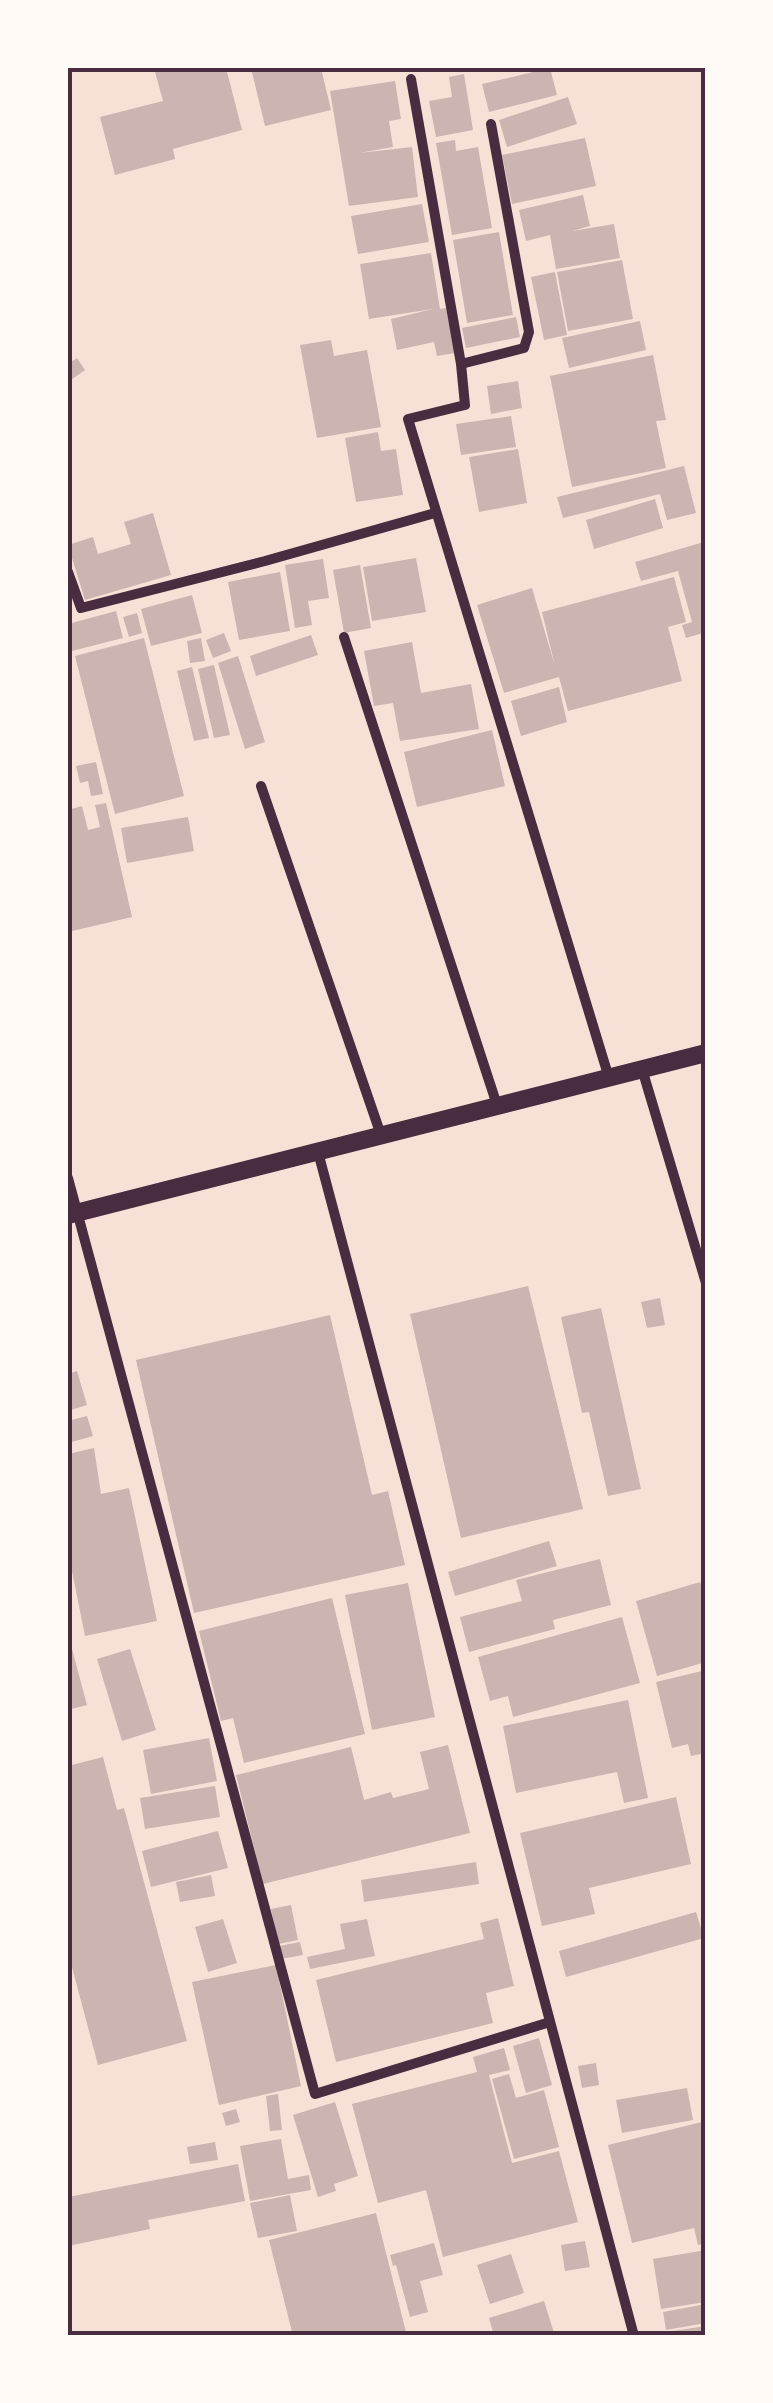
<svg xmlns="http://www.w3.org/2000/svg" width="773" height="2403" font-family="'Open Sans',sans-serif">
<rect width="100%" height="100%" fill="#f7e1d7"/>
<path fill="#ccb4b1" d="M154,68H226L242,130L173,149L175,159L115,175L100,117L163,101Z
M251,68H321L331,110L265,126Z
M550,68L557,95L489,112L482,84Z
M464,74L473,130L436,137L429,101L452,97L449,77Z
M395,81L401,119L389,121L393,147L359,153L412,147L418,197L349,206L330,91Z
M568,97L577,124L507,147L499,120Z
M585,138L596,186L512,204L502,155Z
M455,140L456,151L478,147L492,228L452,235L436,143Z
M583,195L590,226L572,231L614,224L620,258L556,269L550,235L526,241L519,210Z
M422,204L429,242L358,254L351,216Z
M499,232L513,315L467,323L453,240Z
M431,253L440,309L446,308L455,353L437,356L434,342L397,350L391,319L433,309L369,319L360,264Z
M622,260L633,319L568,331L557,272Z
M555,272L567,335L544,340L531,277Z
M516,317L520,337L466,348L462,328Z
M640,321L646,350L569,368L562,338Z
M331,340L334,356L367,350L381,427L317,438L300,345Z
M653,355L666,420L656,421L666,468L572,487L550,376Z
M68,356L71,362L77,358L85,370L68,382Z
M518,381L522,408L491,414L487,386Z
M511,416L516,447L461,455L456,424Z
M378,432L381,451L396,449L403,495L356,502L345,438Z
M518,449L527,503L479,512L469,457Z
M684,466L696,513L667,520L660,494L563,518L557,497Z
M655,499L663,528L594,549L586,520Z
M153,513L171,575L85,600L68,545L93,537L98,554L131,544L124,522Z
M704,542L706,632L686,638L682,625L692,622L678,571L641,581L635,562Z
M416,558L426,612L372,621L363,567Z
M323,559L329,598L308,601L312,625L295,628L285,565Z
M360,565L371,628L344,633L333,570Z
M280,572L290,631L239,640L228,582Z
M674,577L686,622L668,627L682,681L568,711L559,677L504,693L477,605L532,588L555,666L542,612Z
M192,595L202,633L151,646L141,609Z
M116,611L123,638L72,651L68,624Z
M137,613L142,633L129,637L123,617Z
M224,633L231,651L213,658L206,640Z
M311,635L318,655L256,676L250,656Z
M144,638L184,796L115,814L75,656Z
M201,638L205,661L190,663L187,641Z
M412,642L421,693L471,684L479,729L400,741L393,703L374,706L364,651Z
M238,656L265,742L245,749L218,663Z
M214,665L230,735L214,738L198,669Z
M192,667L209,738L194,741L177,671Z
M559,687L567,722L521,736L511,701Z
M492,730L505,786L417,807L404,752Z
M96,762L103,794L91,796L88,781L80,783L76,766Z
M106,803L132,917L68,932V810L82,806L88,830L100,827L95,805Z
M188,817L194,851L127,863L121,828Z
M528,1286L583,1509L461,1538L410,1314Z
M660,1298L665,1325L647,1328L641,1302Z
M601,1308L641,1489L608,1496L589,1412L582,1413L561,1317Z
M330,1315L372,1495L388,1491L405,1565L194,1613L136,1360Z
M77,1371L87,1405L68,1411V1374Z
M87,1416L93,1436L68,1443V1421Z
M94,1448L101,1494L129,1488L157,1621L85,1636L68,1551V1454Z
M549,1541L557,1566L455,1596L448,1572Z
M600,1559L611,1605L553,1620L555,1629L469,1652L460,1617L522,1601L516,1580Z
M700,1582L706,1601V1662L657,1676L636,1601Z
M408,1583L435,1717L372,1730L345,1595Z
M332,1598L365,1734L244,1763L233,1718L221,1721L199,1631Z
M622,1617L640,1683L513,1717L508,1696L490,1701L478,1657Z
M68,1634L87,1705L68,1710Z
M130,1649L156,1730L122,1741L97,1659Z
M706,1670V1753L691,1756L688,1744L672,1748L656,1682Z
M628,1700L648,1798L624,1803L617,1772L516,1793L503,1726Z
M209,1738L217,1781L151,1794L143,1750Z
M448,1745L470,1833L263,1884L236,1775L351,1747L364,1800L391,1792L393,1798L429,1789L420,1752Z
M103,1757L117,1810L124,1808L187,2041L98,2065L68,1952V1766Z
M215,1786L220,1817L145,1829L140,1798Z
M676,1797L691,1864L589,1888L595,1914L542,1926L520,1833Z
M218,1831L228,1868L151,1887L142,1851Z
M476,1862L479,1884L364,1902L361,1880Z
M211,1875L215,1896L180,1902L176,1882Z
M291,1905L298,1940L278,1944L271,1909Z
M696,1912L704,1938L566,1977L559,1951Z
M498,1918L514,1986L486,1993L493,2023L336,2062L316,1980L484,1939L480,1923Z
M223,1919L237,1963L208,1972L195,1927Z
M367,1919L375,1956L310,1969L307,1957L345,1949L340,1924Z
M300,1942L303,1955L281,1959L279,1946Z
M276,1965L301,2086L219,2105L192,1982Z
M539,2038L552,2085L526,2093L513,2046Z
M504,2048L510,2070L489,2075L512,2163L559,2151L578,2222L443,2257L426,2190L378,2203L352,2104L477,2072L473,2057Z
M596,2063L599,2085L582,2088L578,2066Z
M509,2074L516,2098L544,2090L559,2147L514,2159L492,2079Z
M687,2088L693,2120L622,2133L616,2100Z
M278,2094L282,2130L270,2131L266,2096Z
M335,2102L358,2176L334,2184L336,2191L318,2197L293,2115Z
M236,2109L240,2122L226,2126L222,2113Z
M706,2121V2243L698,2245L694,2228L632,2243L608,2145Z
M281,2139L288,2179L309,2175L311,2190L250,2201L240,2146Z
M215,2142L218,2160L190,2164L187,2147Z
M238,2164L245,2201L148,2220L150,2229L68,2246V2197Z
M290,2195L297,2231L258,2238L250,2203Z
M376,2213L407,2336H293L269,2240Z
M585,2241L590,2267L565,2271L561,2245Z
M434,2243L443,2275L420,2281L428,2312L410,2317L396,2265L393,2266L390,2255Z
M706,2250V2302L661,2309L653,2259Z
M511,2254L524,2293L490,2304L477,2265Z
M544,2301L555,2336H494L489,2318Z
M706,2304V2323L666,2330L663,2312Z
M706,2326V2336H666V2332Z"/>
<g fill="none" stroke-linecap="round" stroke-linejoin="round">
<path stroke="#4a2c40" stroke-width="10" d="M411,79L461,364L465,405L408,419L609,1078
M461,364L524,348L529,332L491,124
M68,572L81,608L265,561L435,513
M344,637L497,1105
M261,786L381,1135
M642,1069L706,1283
M318,1152L634,2336
M68,1178L315,2094L550,2022"/>
<path stroke="#4a2c40" stroke-width="18" d="M68,1215L706,1053"/>
</g>
<rect width="773" height="2403" fill="none" stroke="#fffaf5" stroke-width="140"/>
<rect x="70" y="70" width="633" height="2263" fill="none" stroke="#4a2c40" stroke-width="4"/>
</svg>
